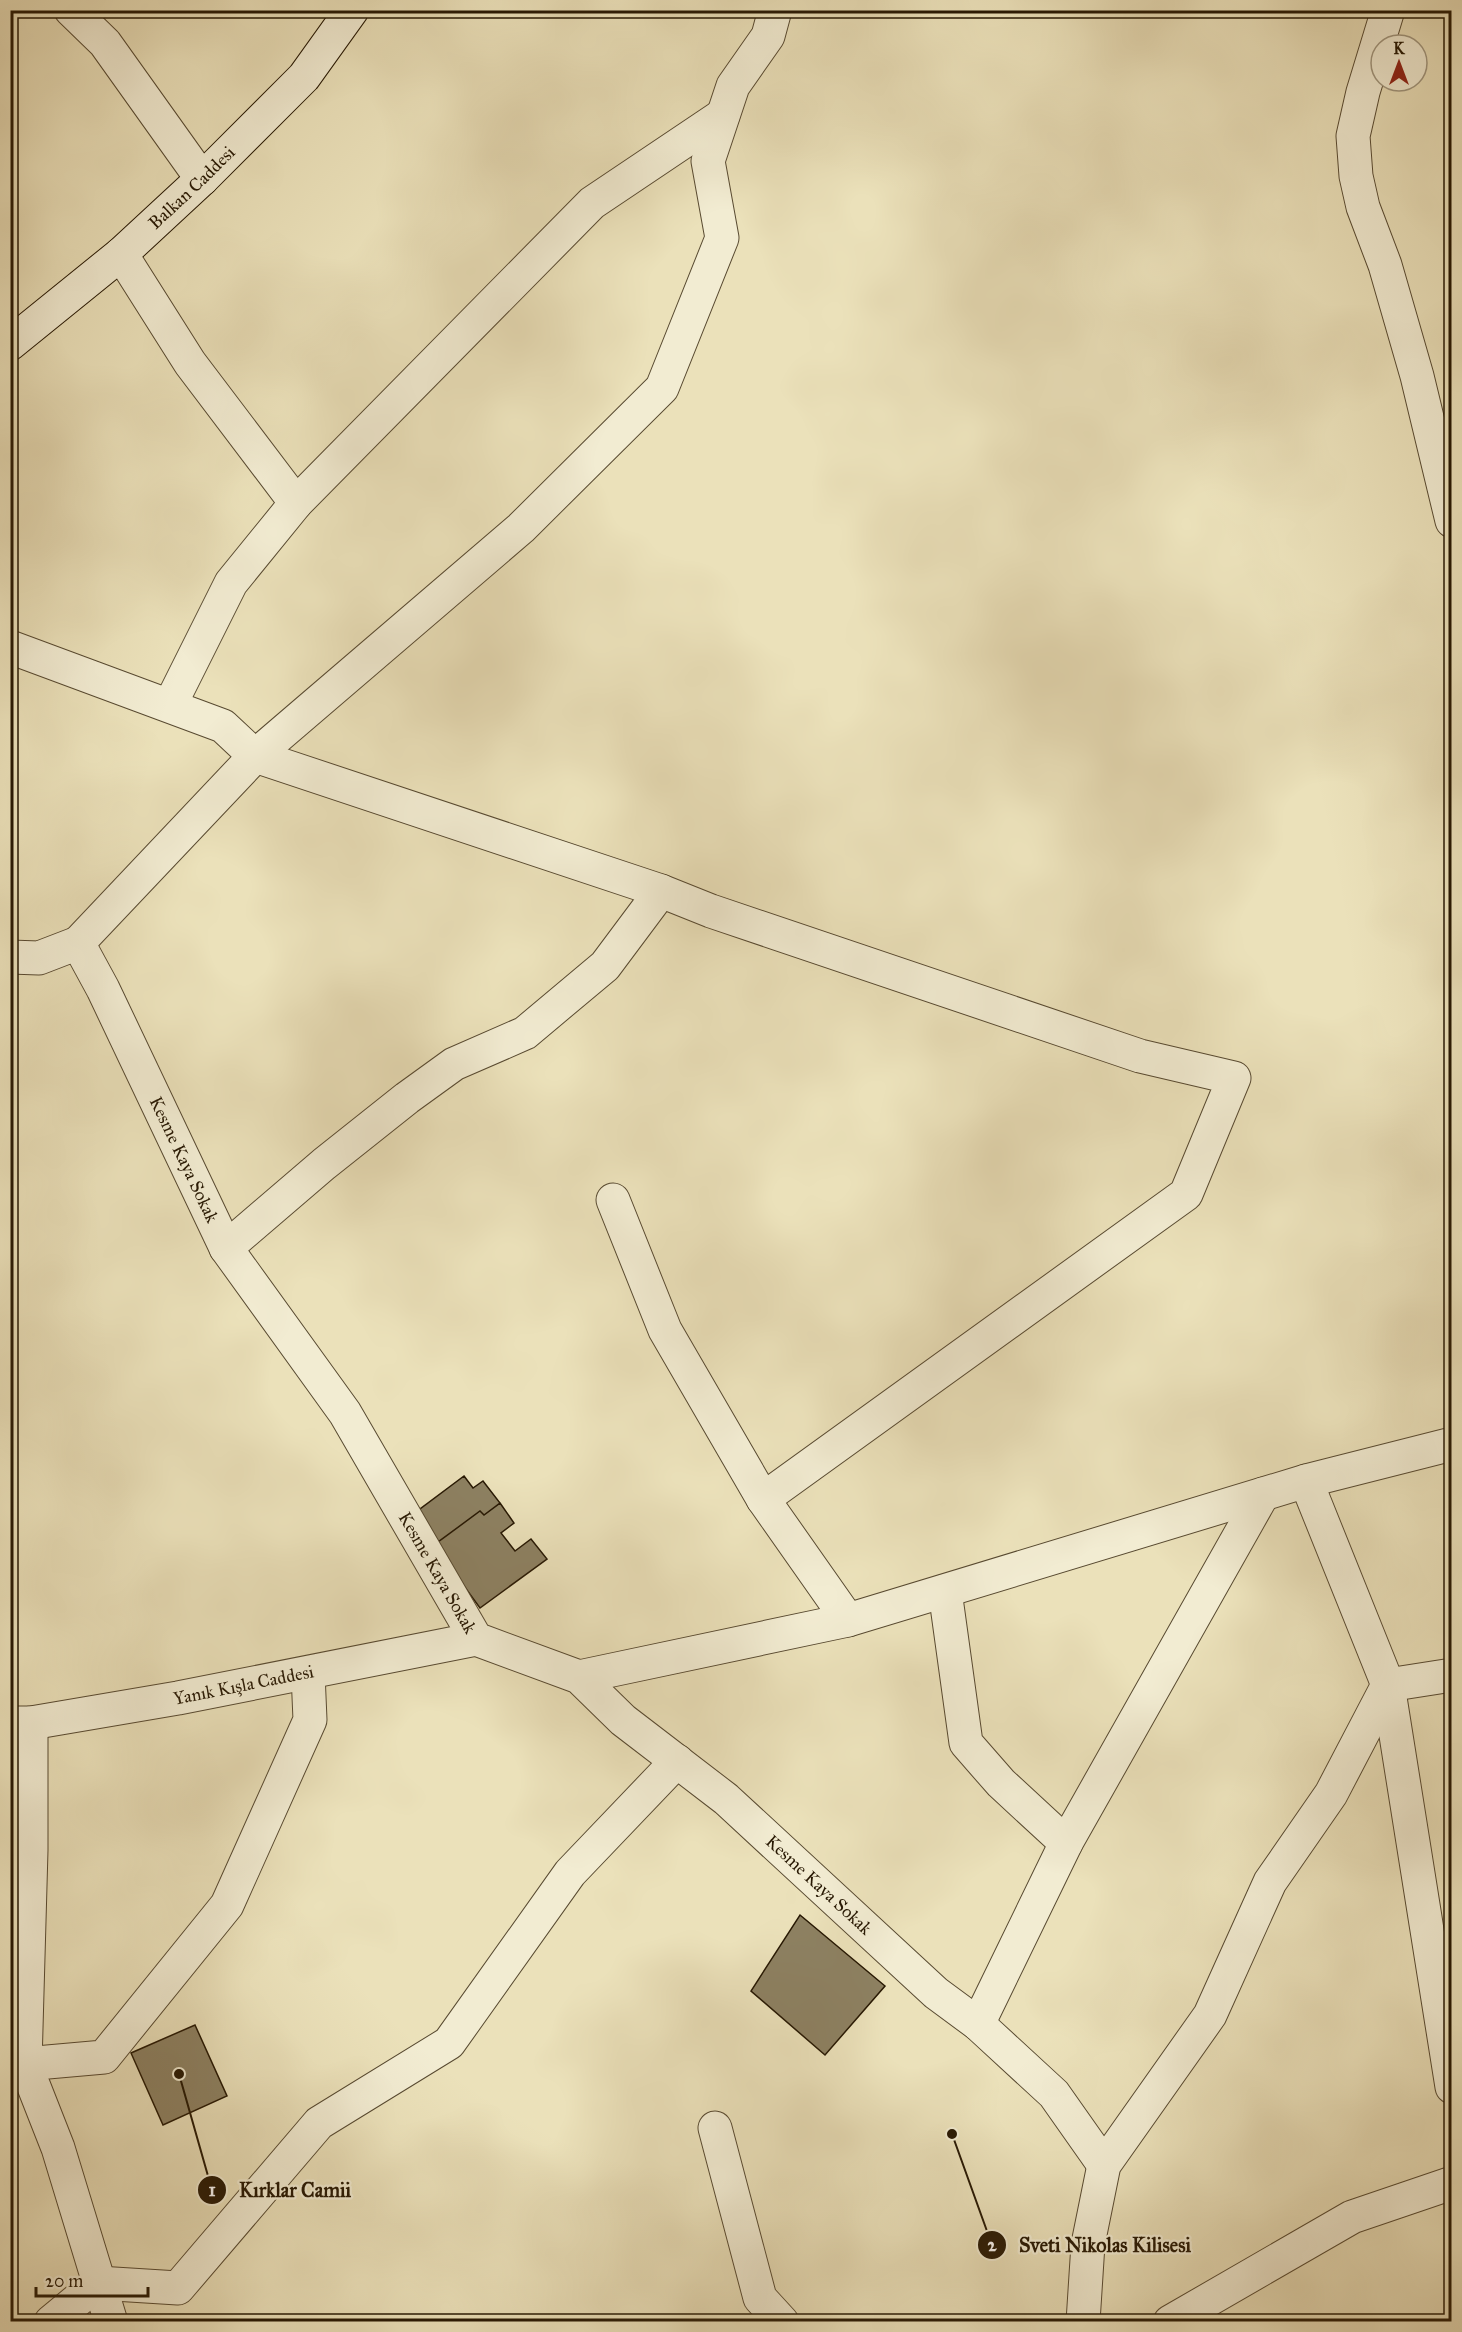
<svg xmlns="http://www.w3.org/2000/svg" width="1462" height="2332" font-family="'IM FELL Great Primer',serif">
<rect width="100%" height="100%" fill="#ebe1ba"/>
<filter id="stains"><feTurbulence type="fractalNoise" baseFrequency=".00333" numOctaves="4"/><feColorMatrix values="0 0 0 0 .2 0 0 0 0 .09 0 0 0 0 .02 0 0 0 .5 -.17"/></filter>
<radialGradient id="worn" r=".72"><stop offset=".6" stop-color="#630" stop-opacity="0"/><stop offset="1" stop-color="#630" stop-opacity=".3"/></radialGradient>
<path fill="#8d8162" stroke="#271803" stroke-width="1.5" d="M464,1476L473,1488L483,1481L500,1503L484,1515L480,1511L434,1545L412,1515Z
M500,1503L514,1523L501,1533L515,1551L531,1539L547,1559L480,1608L434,1545L480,1511L484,1515Z
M800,1915L885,1986L825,2055L751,1991Z
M195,2025L227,2096L163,2125L131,2053Z"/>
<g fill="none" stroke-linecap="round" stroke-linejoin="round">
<g stroke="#584a31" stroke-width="35">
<g id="street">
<path d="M71,10L105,43L202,179"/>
<path d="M1388,10L1363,92L1353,136L1356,176L1363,207L1385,265L1417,376L1452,521"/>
<path d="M121,254L190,363L296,503"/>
<path d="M10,647L223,726L255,756L661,891L711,911L1140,1056L1234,1078L1186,1194L763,1499"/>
<path d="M170,705L231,583L296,503L592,203L723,115"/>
<path d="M78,943L255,756L521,528L662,388L722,238L708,161L733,86L768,36L775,10"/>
<path id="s1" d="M10,957L39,958L78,943L103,989L226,1248L345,1413L476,1639L579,1677L623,1720L726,1799L936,1993L978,2024L1054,2094L1104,2165"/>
<path d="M613,1200L665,1330L763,1499L848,1620"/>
<path d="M226,1248L324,1164L407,1098L454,1064L525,1033L605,966L661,891"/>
<path d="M1306,1481L1452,1444"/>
<path d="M945,1591L966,1743L1001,1783L1066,1843"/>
<path d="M579,1677L848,1620L1306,1481L1388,1685L1452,2087"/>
<path id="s2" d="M10,1723H31L178,1698L476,1639"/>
<path d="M31,1723V1850L25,2064L58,2148L111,2322"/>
<path d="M978,2024L1066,1843L1263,1494"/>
<path d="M10,2073L25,2064L104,2057L227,1905L310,1720L308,1673"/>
<path d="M715,2128L760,2298L782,2322"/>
<path d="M51,2322L98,2283L178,2288L319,2123L449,2043L570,1873L677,1761"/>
<path d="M1083,2322L1088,2244L1104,2165L1210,2015L1270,1882L1331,1794L1388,1685L1452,1675"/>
<path d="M1170,2322L1352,2217L1452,2183"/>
</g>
</g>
<g stroke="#271803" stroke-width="35">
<g id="secondary">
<path id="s3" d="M10,344L121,254L202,179L304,77L352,10"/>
</g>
</g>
<use href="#street" stroke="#f2ecd2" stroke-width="33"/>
<use href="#secondary" stroke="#f2ecd2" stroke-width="33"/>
</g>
<g text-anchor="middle" stroke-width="4.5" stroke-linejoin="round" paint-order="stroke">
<g font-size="18" fill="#271803" stroke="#f2ecd2">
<text dy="6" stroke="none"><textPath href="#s3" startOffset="240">Balkan Caddesi</textPath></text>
<text dy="6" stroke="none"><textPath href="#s1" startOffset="312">Kesme Kaya Sokak</textPath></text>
<text dy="6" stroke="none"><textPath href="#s1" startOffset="798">Kesme Kaya Sokak</textPath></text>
<text dy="6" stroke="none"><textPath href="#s2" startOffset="237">Yanık Kışla Caddesi</textPath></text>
<text dy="6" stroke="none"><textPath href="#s1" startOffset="1302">Kesme Kaya Sokak</textPath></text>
</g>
</g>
<path fill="none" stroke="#271803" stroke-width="2" d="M179 2074L212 2190M952 2134L992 2245"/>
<g fill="#271803" stroke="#f2ecd2" stroke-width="2">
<circle cx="179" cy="2074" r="6"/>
<circle cx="952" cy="2134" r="6"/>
<circle cx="212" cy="2190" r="15"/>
<circle cx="992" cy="2245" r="15"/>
</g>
<g font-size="18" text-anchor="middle" font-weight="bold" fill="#fff">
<text x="212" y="2196">1</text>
<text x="992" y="2251">2</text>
</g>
<g font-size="20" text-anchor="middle" font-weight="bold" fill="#271803" stroke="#f2ecd2" stroke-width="4.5" stroke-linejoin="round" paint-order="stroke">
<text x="295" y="2197">Kırklar Camii</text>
<text x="1105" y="2252">Sveti Nikolas Kilisesi</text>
</g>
<rect width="1462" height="2332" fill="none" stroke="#ebe1ba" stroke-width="36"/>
<rect x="12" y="12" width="1438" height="2308" fill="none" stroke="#271803" stroke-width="3"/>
<rect x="18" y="18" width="1426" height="2296" fill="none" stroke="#271803" stroke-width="1.5"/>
<g transform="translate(1399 63)"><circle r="28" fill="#f2ecd2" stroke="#a1977f" stroke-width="1.5"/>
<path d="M0-4.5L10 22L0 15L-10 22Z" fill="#8f2418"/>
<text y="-9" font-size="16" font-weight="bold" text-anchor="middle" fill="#271803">K</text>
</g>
<path d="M36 2287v9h112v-9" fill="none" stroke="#271803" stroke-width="3"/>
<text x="45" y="2287" font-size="18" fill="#271803" stroke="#f2ecd2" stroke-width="4.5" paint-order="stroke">20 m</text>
<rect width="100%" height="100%" filter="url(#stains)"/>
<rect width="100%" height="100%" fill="url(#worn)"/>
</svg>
